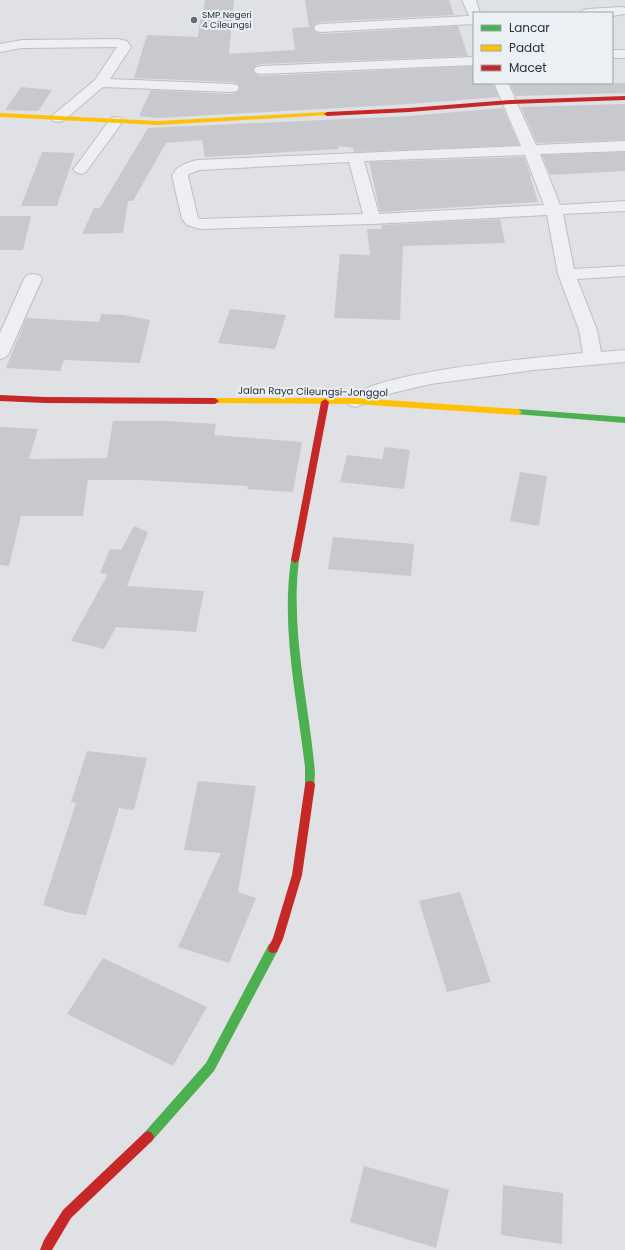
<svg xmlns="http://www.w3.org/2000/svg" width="625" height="1250" font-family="Poppins,sans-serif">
<rect width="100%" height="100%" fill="#dfe1e4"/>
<path fill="#c7c9cc" d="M205,0H234L229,54L295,50L292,28L309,27L305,0H449L454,15L321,22L315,24L313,29L316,32L321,34L458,26L468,56L261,64L255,66L253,71L256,74L261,76L474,66V84H493L499,97L409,104L158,118L139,116L151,90L232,94L237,92L240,89L238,84L232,82L134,78L147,35L198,37L201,14H203Z
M521,83H625V93L516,96L510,84Z
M21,87L52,90L38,111L5,110Z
M625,104V140L537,143L521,107Z
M503,108L519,145L354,152L353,148L339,146L338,149L205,157L202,140L166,143L133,201H128L123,233L82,234L94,208H100L148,128L409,116Z
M42,152L75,153L57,206H21Z
M625,152V171L550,175L542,155Z
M524,157L531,176H530L538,202L380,212L369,162Z
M0,216H31L23,250H0Z
M500,219L505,243L403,246L400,320L334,318L340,254L370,255L367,229H382L381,225Z
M230,309L286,315L275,349L218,343Z
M101,314L124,315L150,320L140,363L64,360L60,371L6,368L26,318L99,322Z
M113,421H167L216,424L214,435L302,442L293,492L247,489L248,486L140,480H88L83,516H21L9,566L0,565V427L38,429L29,459L107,458Z
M385,447L410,450L404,489L340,482L347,455L382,459Z
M520,472L547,476L539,526L510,521Z
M134,526L148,532L127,586L204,591L196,632L116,627L104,649L71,641L108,574L100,573L110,549L121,550Z
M333,537L414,544L411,576L328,569Z
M87,751L147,758L134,810L119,808L86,915L70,913L43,905L76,803L71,802Z
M198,781L256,786L238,892L256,898L229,963L178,947L221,853L184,850Z
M460,892L491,982L447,992L419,901Z
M103,958L207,1007L173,1066L67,1014Z
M364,1166L449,1190L436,1248L350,1222Z
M503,1185L563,1193L562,1244L501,1235Z"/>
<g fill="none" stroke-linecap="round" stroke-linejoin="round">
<g stroke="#bdbfc2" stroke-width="2">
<path id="street" d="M462,0H476L480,13H474V24L321,32L316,31L314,28L316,25L321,24L469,16Z
M621,7L625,8V14L612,16V13H581L583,10L588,9Z
M117,39L127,41L131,47L110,79L232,84L237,85L239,88L237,91L232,92L103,87L63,121L58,122L53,121L51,118L53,115L95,80L117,47L22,48L0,52V44L22,40Z
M612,50H625V58H612Z
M474,57V65L261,74L256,73L254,70L256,67L261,66Z
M494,83H508L536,145L625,141V151L540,154L560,205L625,201V211L563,214L574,269L625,266V276L577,279L597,330L601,352L625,350V362L534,370L431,384L392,393L356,407L349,405L347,401C365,372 544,357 583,353L579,330L558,274L547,215L372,224L200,229L187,225L182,219L172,176C176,166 186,163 197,160L521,146ZM525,155L544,205L379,214L364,161ZM349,162L363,214L201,219L198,218L188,176L189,174L199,170Z
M116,117L121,118L123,121L86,172L81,174L76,172L73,169L76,166L111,118Z
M33,274L39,275L42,279L9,353L6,357L0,359V333L24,279L27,275Z"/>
</g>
<use href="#street" fill="#edeff1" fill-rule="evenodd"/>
<path fill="#4caf50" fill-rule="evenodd" d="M518,409L625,417V423L515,414L514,412Z
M295,557L299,560C290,632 309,702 315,773L314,788L310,789L306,788L305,785V767C297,698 281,629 291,560Z
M273,943L277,944L278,948L277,952L214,1071L152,1141L148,1143L144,1141L142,1137L144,1133L206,1063L269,944Z"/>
<path fill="#ffc107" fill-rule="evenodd" d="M327,112L330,114L329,115L158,125L0,117V113L158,121Z
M215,398H356L518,409L522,412L518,415L356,404L212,403L211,401Z"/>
<path fill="#c62828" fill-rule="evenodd" d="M625,96V100L511,104L409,112L327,116L324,114L327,112L409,108L511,100Z
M0,395L45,397L215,398L219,401L215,404L45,403L0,401Z
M325,399L329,402L299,560L295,563L291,560L321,402Z
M310,781L314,782L315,785L302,875L283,939L277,952L273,953L269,952L268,948L273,938L292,875L305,785L306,782Z
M148,1131L152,1133L154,1137L152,1141L71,1218L52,1250H40L44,1240L63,1210L144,1133Z"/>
</g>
<circle fill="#666d77" stroke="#ebf0f4" stroke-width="1.5" cx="194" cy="20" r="4"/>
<g text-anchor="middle" stroke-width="4" stroke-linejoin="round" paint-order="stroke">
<g font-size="9" fill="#252f3d" stroke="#ebf0f4" text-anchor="start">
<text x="202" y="18">SMP Negeri<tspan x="202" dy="10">4 Cileungsi</tspan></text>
</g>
<g font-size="10" fill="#252f3d" stroke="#ebf0f4">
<text transform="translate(313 391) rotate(1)" y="4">Jalan Raya Cileungsi-Jonggol</text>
</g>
</g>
<rect x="473" y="12" width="140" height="72" fill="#ebf0f4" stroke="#9ca3ab"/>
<rect x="481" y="25" width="20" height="6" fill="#4caf50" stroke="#9ca3ab"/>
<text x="509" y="32" font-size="12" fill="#252f3d">Lancar</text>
<rect x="481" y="45" width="20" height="6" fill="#ffc107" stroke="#9ca3ab"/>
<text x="509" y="52" font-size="12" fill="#252f3d">Padat</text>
<rect x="481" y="65" width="20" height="6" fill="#c62828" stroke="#9ca3ab"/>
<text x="509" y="72" font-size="12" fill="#252f3d">Macet</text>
</svg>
